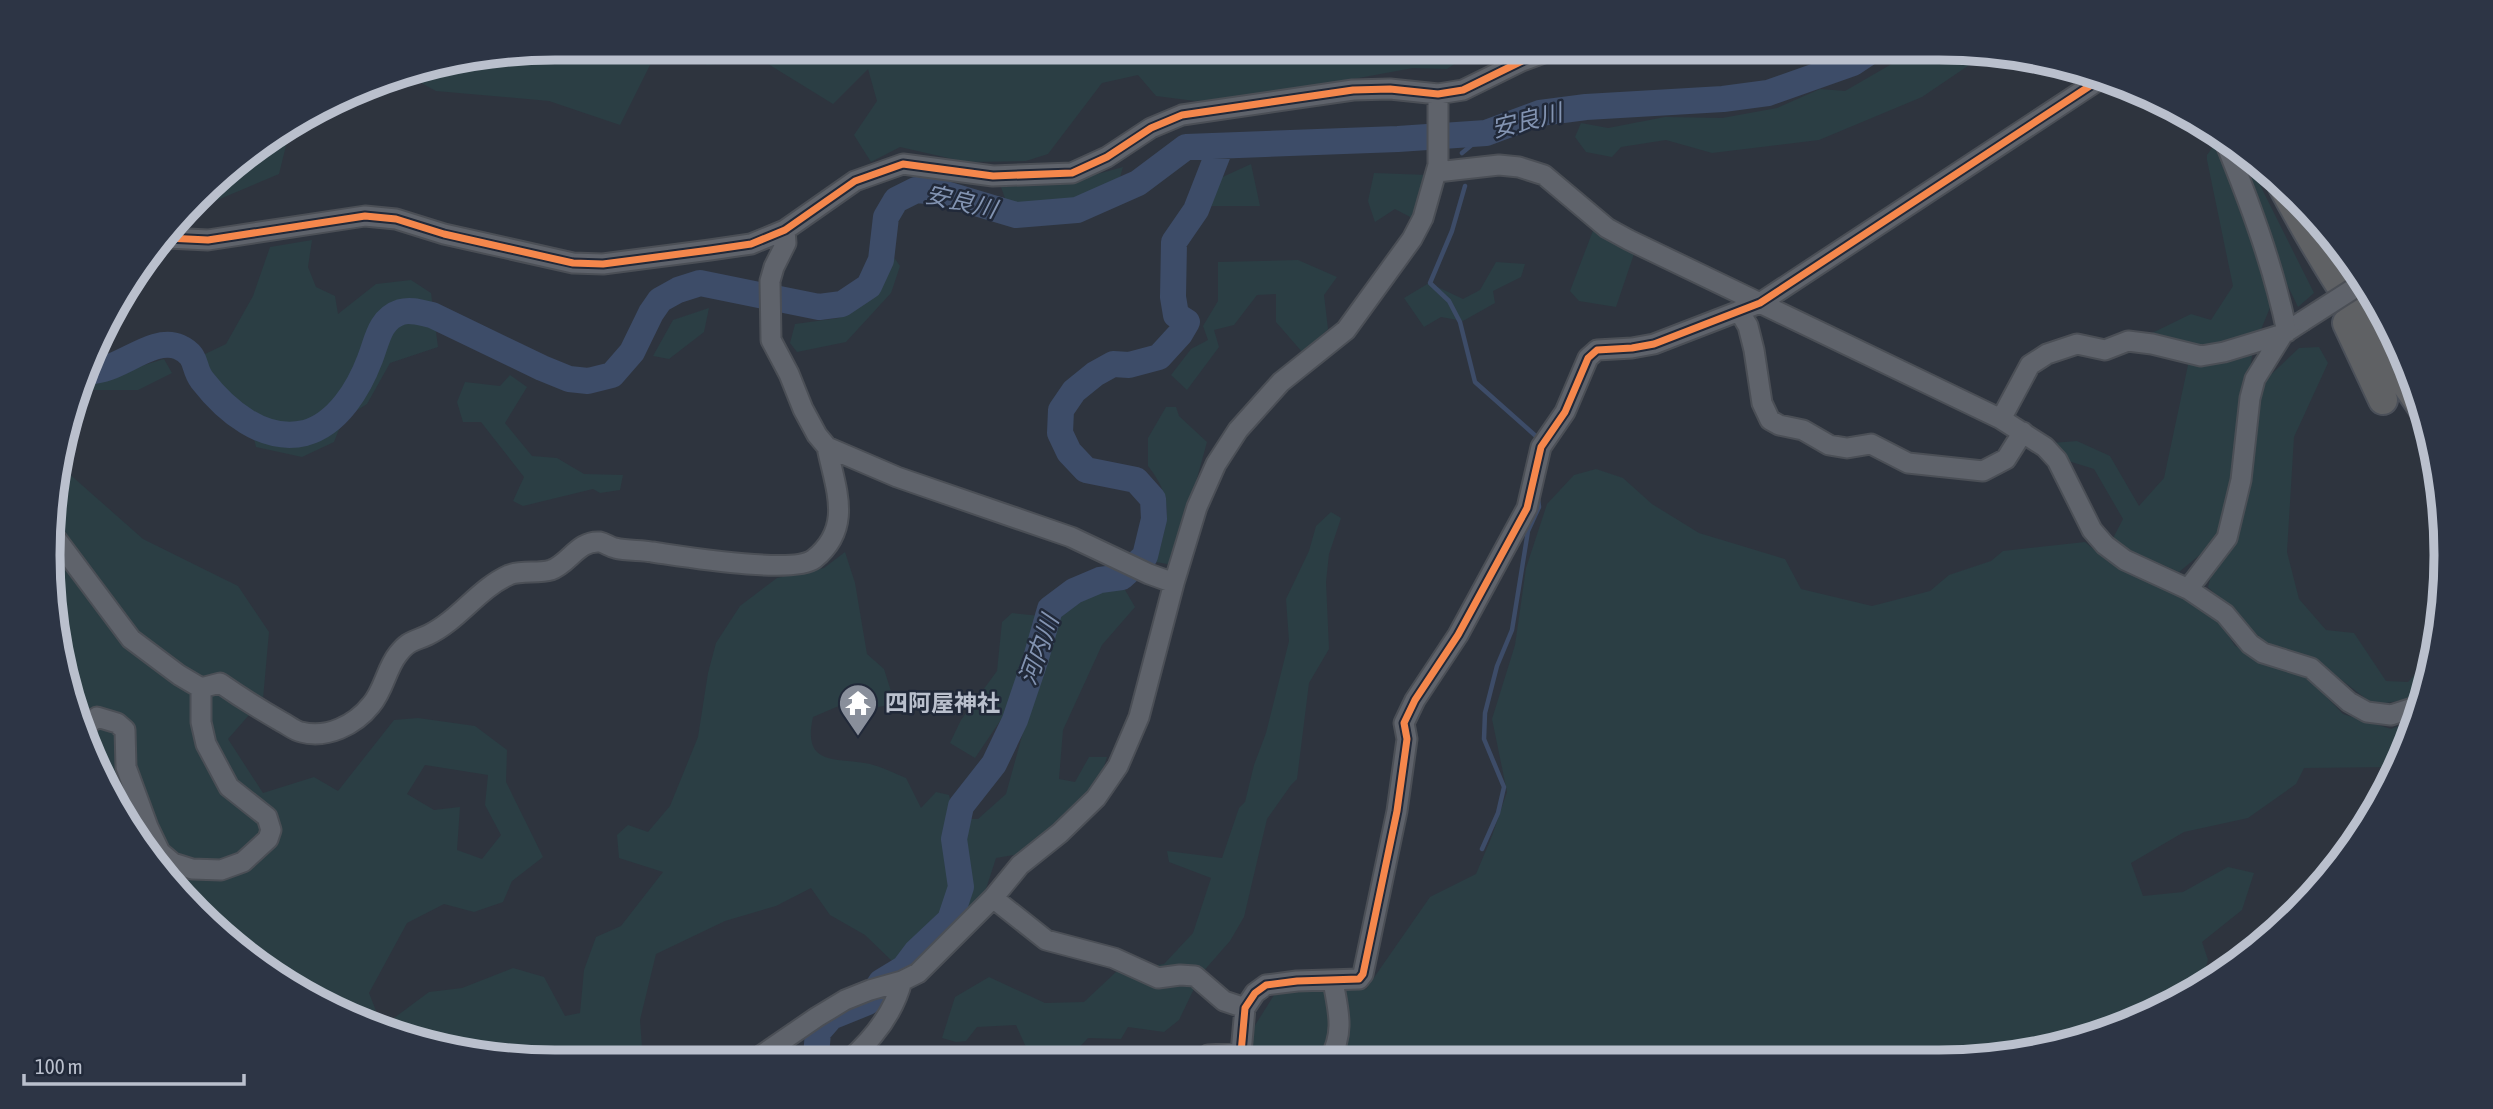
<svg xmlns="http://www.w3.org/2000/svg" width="2493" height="1109" font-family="'Asap Condensed','Noto Sans JP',sans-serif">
<rect width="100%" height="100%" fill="#2e343e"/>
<path fill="#2b3e44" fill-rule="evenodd" d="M555,47H1480L1447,69L1413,68L1260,96L1195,101L1156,96L1138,75L1102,83L1048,154L1026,161L966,162L900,147L871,162L854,135L877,101L868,69L833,104L760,59L707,65L679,49L651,63L620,125L549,101L436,91L412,78L394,74Z
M1921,47H1939L1984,55L1922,97L1819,140L1712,153L1666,140L1621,147L1612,157L1586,152L1575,137L1581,123L1608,128L1665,117L1722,118L1777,108L1820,89L1845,91Z
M292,121L279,174L196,209L191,208L220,173Z
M2221,136L2243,151L2314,293L2298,307L2283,276L2253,349L2234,481L2219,539L2179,572L2111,542L2123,519L2094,469L2062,459L2052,443L2077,441L2110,456L2139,506L2164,478L2192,346L2150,334L2191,314L2211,320L2233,286L2207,160V155Z
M1251,164L1260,206H1211L1216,180Z
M1123,167L1118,184L1066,206L1007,204L1001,187L1068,182Z
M1374,173L1428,175L1412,218L1395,209L1375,222L1368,201Z
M1594,228L1634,254L1616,307L1579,301L1570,291Z
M312,240L308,267L316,287L335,296L338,314L376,284L411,280L431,293L438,347L390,363L367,404L343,419L334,442L302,457L256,447L248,414L205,374L203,355L226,344L253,296L270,247Z
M893,256L900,266L891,293L846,342L797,352L790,343L795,324L839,318L874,289Z
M1298,260L1337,277L1324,295L1328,329L1303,353L1276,322V294L1257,295L1234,325L1214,330L1219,347L1187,390L1171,375L1191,349L1208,340L1203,326L1218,301V262Z
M1496,262L1525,264L1521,277L1493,291L1495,303L1463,321L1441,317L1424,327L1404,298L1429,283L1463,299L1480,290Z
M709,308L704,332L669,359L653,356L673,320Z
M2319,347L2328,363L2294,437L2287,552L2299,599L2326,630L2354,633L2386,681L2408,682L2428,660H2432L2425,691L2410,699L2374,705L2321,664L2261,640L2208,587L2262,383L2299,348Z
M164,359L172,373L138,390H94L83,387L87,377L95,380Z
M510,375L527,387L505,423L532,456L557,458L584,474L623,475L620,490L600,493L593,489L523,506L513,501L524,477L481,422H463L457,402L465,382L500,386Z
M1166,407H1176L1179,416L1207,442L1173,565L1156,562C1167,523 1176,501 1148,466V438Z
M57,463L143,539L238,586L269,632L263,699L228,739L263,793L314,777L338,791L394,720L418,718L475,726L507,750L506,782L543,857L512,881L503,902L474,912L444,904L407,923L369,993L378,1016L390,1021L429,992L462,988L513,968L544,977L565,1016L580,1013L584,970L596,937L621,926L663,872L619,858L617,835L628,825L648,832L670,806L698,737L708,673L716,643L740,606L777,578L824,568L845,552L855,583L867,654L884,669L895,704L866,709L841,705L813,717C802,767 835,757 870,764C882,767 894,773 906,778L921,808L936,792L949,795L955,819H978L1006,794L1025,725L1002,718L975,758L950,743L961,720L997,671L1002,622L1012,613L1040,616L1069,607L1091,593L1121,583L1135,607L1102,645L1063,730L1059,779L1075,782L1089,757H1107L1100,779L1060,822L1019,854L996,858L985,892L916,965L891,960L865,935L830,915L811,888L776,906L725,921L656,954L640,1020L643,1061L555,1062L391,1035L301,994L220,936L115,808L74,717L52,621ZM425,765L488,775L485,805L501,835L482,859L457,850L460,807L434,810L407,794Z
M1596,469L1623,478L1652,504L1699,533L1785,559L1801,589L1872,606L1930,591L1949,575L1991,561L2003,551L2085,542L2109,562L2179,595L2220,622L2235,646L2302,672L2343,714L2391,729L2419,718L2395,767L2304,768L2296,784L2248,818L2184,832L2131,863L2143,896L2183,892L2228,867L2254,873L2242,910L2202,942L2208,960L2201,981L2133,1023L2005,1057L1252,1060V1030L1276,992L1366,989L1430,897L1476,874L1492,836L1507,792L1492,719L1515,645L1526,568L1547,504L1574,475Z
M1331,512L1341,518L1329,554L1326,582L1329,649L1309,683L1297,779L1291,785L1267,819L1244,917L1230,941L1201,974L1179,1020L1164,1032L1128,1027L1121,1039L1088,1038L1073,1054L1030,1056L1016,1025L977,1027L966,1041L956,1042L942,1038L955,997L989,977L1045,1003L1084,1002L1116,972L1164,964L1193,933L1211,878L1169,862L1167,851L1222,858L1239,808L1245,802L1254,765L1266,733L1289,641L1286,599L1309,551L1316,526Z"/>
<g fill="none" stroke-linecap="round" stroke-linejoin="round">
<path stroke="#3d4c68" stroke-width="4.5" d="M1462,153L1486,133
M1465,186L1452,231L1430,283L1449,301L1460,322L1475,382L1538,438
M1482,849L1498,813L1504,787L1484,739L1485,713L1497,666L1512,630L1528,531L1539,507L1538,498"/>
<path stroke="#3d4c68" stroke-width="26" d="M89,371C117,373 153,335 179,347C199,356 192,367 202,380C226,411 264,443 305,433C338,424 359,388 370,359C377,342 379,319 401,312C411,309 422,313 432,315L542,368L569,379L588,381L612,375L632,352L651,313L660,300L678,290L700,283L819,307L842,304L869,286L881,260L886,217L896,200L916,190L939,192L1016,215L1077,210L1138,183L1186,147L1398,139L1486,133L1540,113L1586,107L1723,99L1768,93L1853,63L1877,47
M813,1061L816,1056L818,1032L831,1017L868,1002L881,982L904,968L916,952L950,920L961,887L954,839L961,806L994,764L1015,720L1036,658L1050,609L1074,591L1100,580L1122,577L1145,556L1154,519L1153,499L1136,480L1086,470L1069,452L1060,433L1061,410L1074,391L1095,374L1113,364L1129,365L1159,357L1180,334L1187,322L1176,315L1173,297L1174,242L1196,210L1221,146"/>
<g stroke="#4b4f56" stroke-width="23">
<path id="minor" d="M2223,137C2249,201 2273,264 2287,332
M1437,172L1499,165L1519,167L1544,175L1607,228L1629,240L2001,419L2045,447L2057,460L2092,530L2105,545L2125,560L2188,589L2225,614L2250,644L2263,653L2311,668L2349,702L2367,712L2391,715L2422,705
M785,230L786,243L774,267L770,281L771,340L789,374L803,409L817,435L827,447L897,477L1071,537L1149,574L1174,583
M167,238L208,240L365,216L396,219L444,234L573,263L603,264L710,250L751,244L785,230L855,181L903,164L993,176L1072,173L1107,157L1151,128L1182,115L1353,90L1390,89L1438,94L1463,90L1522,61L1560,47
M1739,311L1748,326L1754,350L1762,403L1770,420L1779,425L1803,430L1829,445L1847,448L1871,444L1908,463L1983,471L2006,459L2023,432
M2001,419L2030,365L2047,354L2077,344L2105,350L2128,341L2152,344L2201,356L2224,352L2283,334L2303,321
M54,536L131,639L179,675L201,688L220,683C240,697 261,710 282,722C288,725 295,731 301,732C327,739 355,725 371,705C384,690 386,669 398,654C409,640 413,642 428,635C459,620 478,589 509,575C522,570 538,574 551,570C569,564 578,540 600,542C605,543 610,547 615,548C627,551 640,550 652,552C681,556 793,575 814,559C854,527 835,488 827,447
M2188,589L2227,538L2241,480L2250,398L2255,379L2283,334
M83,737L85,727L97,717L117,723L125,730L126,767L148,827L160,852L173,863L192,869L221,870L243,862L268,839L271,830L267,817L229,787L206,744L201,722V688
M993,898L1046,940L1114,958L1158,978L1180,975L1195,976L1224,1001L1245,1008
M1330,1059C1345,1030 1338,1011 1333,981
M1202,1060L1208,1055L1241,1053L1245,1008L1255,993L1266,985L1297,981L1359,979L1363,974L1397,811L1407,739L1404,723L1415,700L1458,635L1527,508L1541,447L1565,412L1588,358L1597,350L1632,348L1654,344L1760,303L2105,76
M753,1061L817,1017L845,1000L870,990L902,981L918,973L993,898L1020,865L1060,833L1096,798L1118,766L1139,717L1174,583L1197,507L1216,464L1238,430L1281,382L1346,330L1412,239L1423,218L1438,165V94
M848,1061C872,1040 894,1012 902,981"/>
</g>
<g stroke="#4b5059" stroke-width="32">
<path id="highway" d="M2279,179C2320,259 2371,334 2422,407
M2347,323L2383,400"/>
</g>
<use href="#minor" stroke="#5f636b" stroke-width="19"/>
<use href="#highway" stroke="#5f6164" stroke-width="28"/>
<g stroke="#4b4f56" stroke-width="23" stroke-linecap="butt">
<path id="minor-bridge" d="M2303,321L2364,282"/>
</g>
<use href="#minor-bridge" stroke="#5f636b" stroke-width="19"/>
<g stroke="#212939" stroke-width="11">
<path id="cycleway" d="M167,238L208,240L365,216L396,219L444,234L573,263L603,264L710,250L751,244L785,230L855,181L903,164L993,176L1072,173L1107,157L1151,128L1182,115L1353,90L1390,89L1438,94L1463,90L1522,61L1560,47
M1202,1060L1208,1055L1241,1053L1245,1008L1255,993L1266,985L1297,981L1359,979L1363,974L1397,811L1407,739L1404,723L1415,700L1458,635L1527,508L1541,447L1565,412L1588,358L1597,350L1632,348L1654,344L1760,303L2105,76"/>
</g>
<use href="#cycleway" stroke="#f5874c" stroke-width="7"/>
</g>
<defs>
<g id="temple-pin" transform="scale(2.0125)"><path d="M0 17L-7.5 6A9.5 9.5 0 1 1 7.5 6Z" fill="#898f9b" stroke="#212939"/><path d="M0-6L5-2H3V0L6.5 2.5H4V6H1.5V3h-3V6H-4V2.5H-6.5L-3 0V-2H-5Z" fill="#fff"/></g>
</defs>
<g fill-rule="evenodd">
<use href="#temple-pin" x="858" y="703"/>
</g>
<g text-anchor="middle" stroke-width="5" stroke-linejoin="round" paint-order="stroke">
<g font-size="23" font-weight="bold" fill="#bac0cd" stroke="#212939" text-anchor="start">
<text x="885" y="711">四阿屋神社</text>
</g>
<g font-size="24" font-style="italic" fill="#8394b2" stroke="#212939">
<text transform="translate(1527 121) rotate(-14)" y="8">安良川</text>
<text transform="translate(961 202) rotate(13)" y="8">安良川</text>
<text transform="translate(1039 650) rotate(-70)" y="8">河内川</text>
</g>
</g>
<path d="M0 0H2493V1109H0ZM555 60H1939A495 495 0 0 1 2434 555V555A495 495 0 0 1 1939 1050H555A495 495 0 0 1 60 555V555A495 495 0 0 1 555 60Z" fill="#2d3545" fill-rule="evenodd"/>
<path fill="none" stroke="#bac0cd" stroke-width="9" d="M555 60H1939A495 495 0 0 1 2434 555V555A495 495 0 0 1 1939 1050H555A495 495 0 0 1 60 555V555A495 495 0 0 1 555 60Z"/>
<path d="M24 1074v10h220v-10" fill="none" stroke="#bac0cd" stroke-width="3.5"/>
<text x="35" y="1074" font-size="21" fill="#bac0cd" stroke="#212939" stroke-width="5" paint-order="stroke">100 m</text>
</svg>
